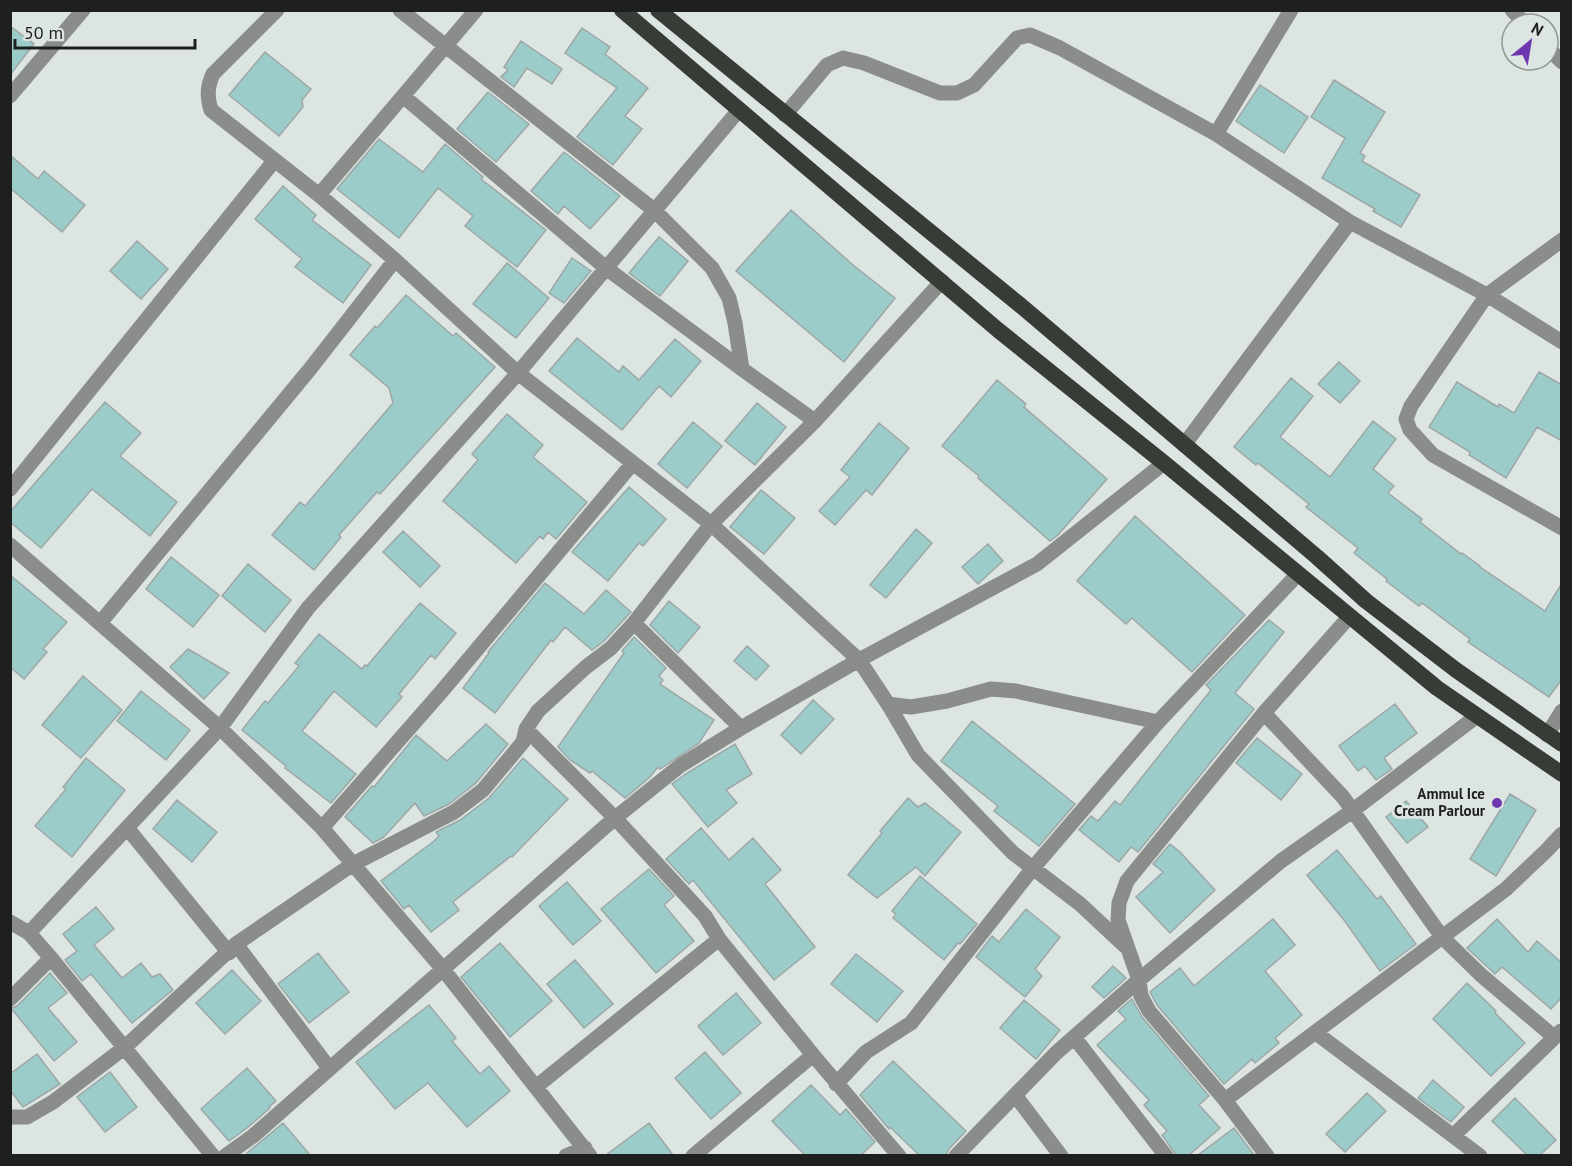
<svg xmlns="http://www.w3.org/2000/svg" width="1572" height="1166" font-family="'PT Sans',sans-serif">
<rect width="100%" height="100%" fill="#dce5e1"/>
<path fill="#9cccca" stroke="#9da7a6" stroke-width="1.5" d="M10,26L34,44L10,75Z
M582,28L610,47L605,54L648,88L625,116L642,129L613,165L577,137L617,88L565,53Z
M521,41L562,69L552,84L527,68L514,87L501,77L508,70L504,67Z
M265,52L311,89L302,100L303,107L279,136L229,95Z
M1334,80L1385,112L1360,153L1365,156L1362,161L1420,195L1401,227L1373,211L1375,209L1322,178L1345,138L1311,117Z
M1260,85L1308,117L1284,153L1236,121Z
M488,92L529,124L496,162L457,129Z
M379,139L423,172L445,144L483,177L481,179L546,230L517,267L465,226L473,216L438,188L399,238L337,189Z
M564,152L620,196L590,229L564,206L558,214L531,191Z
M10,155L38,179L44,171L85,205L62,232L10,188Z
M283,186L316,215L312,220L371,265L343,303L295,267L302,259L255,219Z
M791,210L853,265L895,298L844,362L736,271Z
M659,237L688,261L660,296L629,273Z
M137,241L168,269L141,299L110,271Z
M572,258L591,271L564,303L549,293Z
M507,263L549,298L516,338L473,304Z
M406,295L453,336L456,333L495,367L380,494L377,492L339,535L341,537L314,570L272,535L300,502L305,506L393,403L389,388L350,355L375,326L377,328Z
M577,338L619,372L623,366L639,380L675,339L701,361L671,397L659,386L622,430L549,371Z
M1339,362L1360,381L1340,403L1318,384Z
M1539,372L1562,385V441L1537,427L1506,478L1469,455L1470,452L1429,427L1457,382L1498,407L1499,404L1514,413Z
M1291,378L1313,396L1280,437L1330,477L1373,421L1396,439L1373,469L1394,486L1388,493L1422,519L1420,522L1461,554L1462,553L1480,566V567L1545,611L1562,583V679L1549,697L1468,642L1470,639L1422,603L1419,606L1386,581L1387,579L1354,553L1358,548L1306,507L1309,504L1258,463L1256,465L1234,447Z
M997,380L1026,404L1024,407L1107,479L1058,535L1050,541L978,478L979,476L942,446Z
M105,402L141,433L120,456L177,502L150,536L92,489L41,548L10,522V512Z
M757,403L786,427L755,465L725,441Z
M507,414L543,445L533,457L587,502L556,539L548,532L543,539L540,536L516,563L443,501L478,460L472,454Z
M693,422L722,446L687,488L658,464Z
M879,423L909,448L872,495L866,490L835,525L819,511L850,477L841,470Z
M629,487L666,519L643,546L639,543L608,581L572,552Z
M761,490L795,518L764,554L730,527Z
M1135,516L1245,615L1192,672L1132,618L1126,624L1077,581Z
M916,529L932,543L886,598L870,585Z
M403,531L440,566L420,587L383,552Z
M988,544L1003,561L978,584L962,567Z
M171,557L219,595L193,627L146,589Z
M248,564L291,600L265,632L222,596Z
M10,575L67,622L43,649L47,652L24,679L10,667Z
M545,583L584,614L606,590L631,612L604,641L592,650L565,627L553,642L551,640L495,713L463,688L489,653L488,652Z
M669,601L700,627L678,653L650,625Z
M420,603L456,633L435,659L431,655L399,694L402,697L376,727L334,691L302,731L356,774L331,803L285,768L286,766L242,730L265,701L268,703L299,666L295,663L319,634L362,669L365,665L367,666Z
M1269,620L1284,632L1235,693L1254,709L1138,852L1131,847L1119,862L1079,830L1091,816L1098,821L1115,801L1120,805L1211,690L1206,685Z
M634,637L666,668L659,676L663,680L660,684L714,720L699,743L660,769L658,767L649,778L625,798L592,771L590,773L570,760L558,747L624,653L622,651Z
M747,646L769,666L756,680L734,661Z
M188,649L229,673L204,699L170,667Z
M83,676L122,710L81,758L42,725Z
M141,691L190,730L166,760L117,721Z
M813,700L834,719L801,754L781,735Z
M1395,704L1417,733L1384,758L1392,769L1376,780L1365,766L1358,771L1339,746Z
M972,721L1075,804L1039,846L994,811L998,806L941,761Z
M486,724L508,744L476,783L449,804L424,816L415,803L384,837L373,843L345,817L372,786L374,787L416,735L447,761Z
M1257,738L1302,774L1281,800L1236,763Z
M735,744L752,774L726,790L737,803L708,827L672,784L687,773Z
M86,758L125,790L72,857L35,826L66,789L63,787Z
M523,758L568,799L512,857L511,856L453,902L459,910L431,932L409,905L404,909L381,881L434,841L439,836L436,832L460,820L489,798Z
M1510,794L1536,810L1496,876L1470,859Z
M908,798L918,807L925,803L961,832L925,876L916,867L877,898L848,875L882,833L880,831Z
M177,800L217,832L192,862L153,829Z
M1406,801L1428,827L1407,843L1386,817Z
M701,828L729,860L753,838L781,870L765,884L815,947L774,980L693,880L689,884L666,859Z
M1170,844L1180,852L1215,890L1170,933L1136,897L1163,872L1153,864Z
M1337,850L1377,899L1381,896L1416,944L1380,971L1344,920L1307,875Z
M649,869L674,896L664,905L694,941L656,973L601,909Z
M920,876L977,924L960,944L958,943L944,960L893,918L896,914L892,911Z
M567,882L601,921L573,945L539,906Z
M96,907L114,929L94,945L122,978L141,963L152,977L160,974L173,990L132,1023L91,974L82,981L65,960L77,951L63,934Z
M1026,909L1060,937L1035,969L1042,976L1025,997L976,957L992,936L999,942Z
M1273,919L1295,945L1265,971L1302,1015L1275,1038L1279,1043L1255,1063L1252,1059L1224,1084L1157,1005L1150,992L1180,968L1194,986Z
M1497,919L1528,952L1537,941L1562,963V997L1551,1009L1502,967L1495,974L1467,948Z
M500,943L552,1001L510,1037L461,977Z
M318,953L349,992L309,1023L278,984Z
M856,954L903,991L877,1022L831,984Z
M575,960L613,1004L584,1028L547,984Z
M1113,966L1126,978L1104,998L1092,987Z
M232,970L261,1001L225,1034L196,1003Z
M50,973L67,993L48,1008L77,1042L54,1061L11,1008L17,1006Z
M1467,983L1496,1011L1495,1013L1525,1043L1491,1076L1433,1019Z
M736,993L761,1023L723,1055L698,1026Z
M1132,999L1142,1017L1209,1096L1199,1105L1220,1128L1189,1155H1176L1162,1135L1167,1131L1144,1105L1149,1100L1097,1045L1126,1019L1118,1011Z
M1024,1000L1060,1030L1036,1059L1000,1028Z
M429,1005L456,1038L452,1041L480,1074L489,1066L510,1091L467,1127L428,1083L395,1109L356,1062Z
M705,1052L741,1093L711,1119L675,1078Z
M37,1054L60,1084L23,1107L10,1090V1074Z
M893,1061L966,1131L949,1149L946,1155H919L890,1127L889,1129L860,1095Z
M247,1068L276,1101L269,1107L270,1108L247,1128L229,1141L201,1109Z
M110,1072L137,1107L105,1132L77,1097Z
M1433,1080L1464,1107L1451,1122L1418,1098Z
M811,1085L840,1115L846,1109L875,1142L861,1155H805L772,1121Z
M1367,1093L1386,1111L1345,1152L1326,1134Z
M1515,1098L1556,1140L1540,1155H1527L1492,1121Z
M283,1123L310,1155H249L247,1153Z
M649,1123L673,1155H606Z
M1234,1128L1254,1155H1198Z"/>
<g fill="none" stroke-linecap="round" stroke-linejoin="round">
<path stroke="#8a8d8a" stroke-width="15" d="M400,10L654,210L712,268L729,298L735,323L742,369
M1512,10L1525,24
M1548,48L1562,62
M10,96L83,10
M403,96L606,268L742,369L815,421
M785,115L827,65L843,58L864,63L940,93H957L974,85L1017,38L1030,35L1060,48L1216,134L1350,222L1487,295L1562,342
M1216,134L1291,10
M319,195L476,10
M1562,240L1487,295L1411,406L1406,419L1410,430L1433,455L1562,528
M1184,445L1350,222
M1164,463L1037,564L859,660L888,704L911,707L947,701L991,689L1016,691L1158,722L1298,574
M10,489L274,161
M10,545L220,728L322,828L442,968L590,1156
M100,623L310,369L395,260
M634,623L741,728
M888,704L918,755L1013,853L1080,904L1125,946
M1264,713L1343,797L1442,937L1481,975L1554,1037
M526,729L615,818L705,916L719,939L813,1055L693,1156
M1547,735L1562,711
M322,828L442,691L633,463
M128,829L229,953
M10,922L29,933L51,958L213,1156
M29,933L220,728L308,608L518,373L739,110
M236,944L329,1068
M10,999L51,958
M1316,1033L1480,1156
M1074,1037L1166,1156
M813,1055L899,1156
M836,1084L866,1052L911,1023L1033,868L1158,722
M537,1086L719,939
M1015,1095L1061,1156
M1225,1100L1506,889L1547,850L1562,834
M10,1117H27L53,1102L124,1048L236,944L353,864L454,812L483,790L523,742L526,729L538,711L586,667L611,648L634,623L711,524L815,421L942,281
M1454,1135L1561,1031
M225,1156L253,1136L615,818L681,765L741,728L859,660L711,524L518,373L395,260L319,195L211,110C207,97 207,87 213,74L277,10
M566,1156L585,1148
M956,1156L1056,1053L1139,980L1118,920L1119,903L1127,881L1264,713L1350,616
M1267,1156L1225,1100L1149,1011L1141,996L1139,980L1281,861L1352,811L1477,716"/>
<path stroke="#383c37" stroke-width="16" d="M622,10L998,330L1164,463L1437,688L1562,774
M658,10L1020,305L1317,557L1366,601L1456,670L1562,744"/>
</g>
<circle fill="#6d38af" stroke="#dce5e1" stroke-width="2" cx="1497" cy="803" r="6"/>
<g text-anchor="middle" stroke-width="6" stroke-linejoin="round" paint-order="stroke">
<g font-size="15" font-weight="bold" fill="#1d201f" stroke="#dce5e1" text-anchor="end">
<text x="1485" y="799">Ammul Ice<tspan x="1485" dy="17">Cream Parlour</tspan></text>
</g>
</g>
<rect width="1572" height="1166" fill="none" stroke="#1d201f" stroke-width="24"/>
<g transform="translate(1530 42) rotate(30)"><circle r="28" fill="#dce5e1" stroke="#909693" stroke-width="1.5"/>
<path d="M0-4.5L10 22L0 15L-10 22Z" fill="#6d38af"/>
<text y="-9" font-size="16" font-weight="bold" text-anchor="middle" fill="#1d201f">N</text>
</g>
<path d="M15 39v9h180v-9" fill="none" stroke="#1d201f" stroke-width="3"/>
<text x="24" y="39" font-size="18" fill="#1d201f" stroke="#dce5e1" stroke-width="4.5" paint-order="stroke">50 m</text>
</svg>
